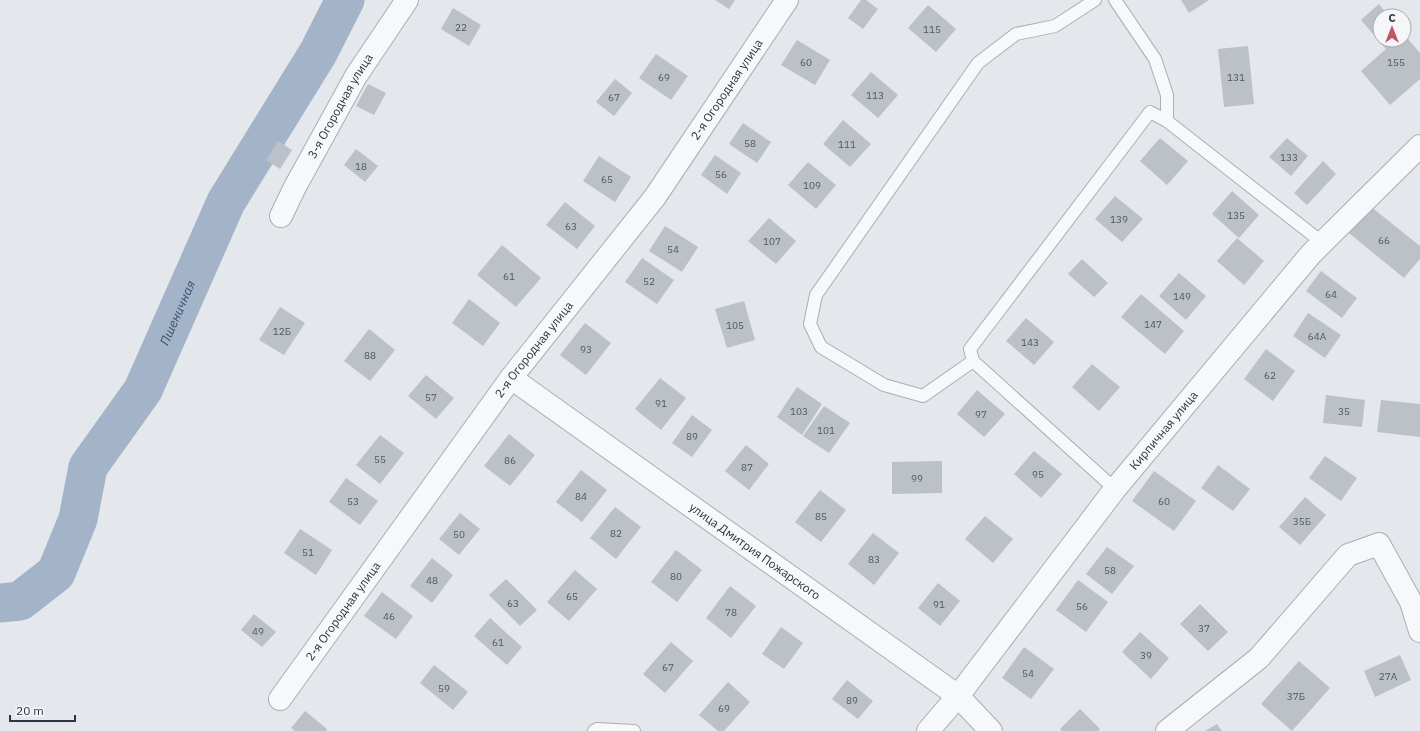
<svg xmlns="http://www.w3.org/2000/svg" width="1420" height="731" font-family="'IBM Plex Sans',sans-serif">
<rect width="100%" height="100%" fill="#e4e7eb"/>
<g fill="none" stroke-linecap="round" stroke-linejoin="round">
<path stroke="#a3b4c8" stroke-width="39" id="s1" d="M0,603L20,601L56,573L78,519L88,467L143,390L226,202L318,53L345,0"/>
</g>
<path fill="#bcc0c7" d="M715,0H735L729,9Z
M861,0H866L878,9L863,29L848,18Z
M1181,0H1209L1189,13Z
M1379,4L1388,16H1380V40H1404V34L1420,53V79L1390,105L1361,71L1386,49L1361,20Z
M928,5L956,29L936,52L908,28Z
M453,8L481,25L469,46L441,29Z
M797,40L830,60L815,85L781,65Z
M1248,46L1254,104L1224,107L1218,49Z
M656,54L688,76L671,100L639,78Z
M871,72L898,95L878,118L851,95Z
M615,79L632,93L614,116L596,102Z
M368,84L386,93L374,115L356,106Z
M843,120L871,144L850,167L823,144Z
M743,123L771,142L757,163L729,144Z
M1160,138L1188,161L1167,185L1140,161Z
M1287,138L1308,156L1291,176L1269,157Z
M278,141L292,150L280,169L266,160Z
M356,149L378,166L365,182L344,165Z
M715,155L741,173L727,194L701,175Z
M599,156L631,177L615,202L583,181Z
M1323,161L1336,174L1307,205L1294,193Z
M808,162L836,185L816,209L788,185Z
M1232,191L1259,215L1239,238L1212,214Z
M1115,196L1143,219L1122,242L1095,219Z
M565,202L595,226L577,249L546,225Z
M1370,206L1420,246V259L1404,278L1349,233Z
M769,218L796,241L776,264L748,241Z
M665,226L698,247L682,272L649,251Z
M1237,238L1264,261L1244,285L1217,261Z
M502,245L541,278L516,307L477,275Z
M642,258L674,280L657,304L625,282Z
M1082,259L1108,283L1094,297L1068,274Z
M1321,271L1357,298L1342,318L1306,291Z
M1179,273L1206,296L1186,320L1159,296Z
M1141,294L1184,331L1165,354L1121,317Z
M469,299L500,323L483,346L452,323Z
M744,301L755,340L727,348L715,309Z
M280,307L305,323L284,355L259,340Z
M1308,313L1341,335L1325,358L1293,336Z
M1026,318L1054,342L1034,365L1006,341Z
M585,323L611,343L586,375L560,355Z
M369,329L395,350L370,381L344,361Z
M1266,349L1295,371L1273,401L1244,379Z
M1092,364L1120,387L1099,411L1072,387Z
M426,375L454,398L436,419L408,396Z
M660,378L686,398L661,430L635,409Z
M797,387L822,404L802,435L777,417Z
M977,390L1005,414L984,437L957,414Z
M1326,395L1365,400L1362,427L1323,423Z
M1381,400L1420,404V437L1377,432Z
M824,406L850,423L829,453L803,436Z
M692,415L712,430L692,457L672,443Z
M509,434L535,455L510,486L484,466Z
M380,435L404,453L380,484L356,465Z
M746,445L769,464L749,490L725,471Z
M1034,451L1062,474L1041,498L1014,474Z
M1325,456L1357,478L1341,501L1309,478Z
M942,461V493L892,494V462Z
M1218,465L1250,489L1233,511L1201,488Z
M581,470L607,490L582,522L556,502Z
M1154,471L1196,501L1174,531L1132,501Z
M346,478L378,501L360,525L329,502Z
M820,490L846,510L821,542L795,522Z
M1305,497L1326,515L1300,545L1279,527Z
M615,507L641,527L616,559L590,538Z
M460,513L480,529L459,555L439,539Z
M985,516L1013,539L993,563L965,539Z
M300,529L332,550L316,575L284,553Z
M873,533L899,553L874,585L848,564Z
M1107,547L1134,566L1112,594L1086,574Z
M676,550L702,570L677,602L651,582Z
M432,558L453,575L432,603L410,586Z
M575,570L597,589L569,621L547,602Z
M506,579L537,610L520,626L489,595Z
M1078,580L1108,602L1086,632L1056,610Z
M938,583L960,601L940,626L918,608Z
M730,586L756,606L731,638L706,618Z
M382,592L413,616L396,639L364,616Z
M1200,604L1228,632L1208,651L1180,624Z
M254,614L276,632L262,647L241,630Z
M490,618L522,647L507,665L474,636Z
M781,627L803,643L784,669L762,654Z
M1140,632L1169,658L1151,679L1122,652Z
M671,642L693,661L665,693L643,674Z
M1024,647L1054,669L1031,699L1002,678Z
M1400,655L1411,680L1375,697L1364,671Z
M1299,661L1330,688L1292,731L1261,704Z
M434,665L468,692L453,710L420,683Z
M847,680L873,701L858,719L832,699Z
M728,682L750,702L724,731H718L699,715Z
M1080,709L1100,729L1098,731H1062L1060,729Z
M305,711L327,729L326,731H295L291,728Z
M1217,724L1222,731H1205Z"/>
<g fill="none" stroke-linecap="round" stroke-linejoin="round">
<g stroke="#a9aeb5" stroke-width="14">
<path id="service" d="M1115,0L1155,59L1167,95V121L1323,243
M973,361L923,396L884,385L821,347L810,324L816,295L978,63L1016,34L1055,26L1095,0
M1115,489L973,361L970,349L1150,112L1167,121
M594,731L597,729L634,731"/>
</g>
<g stroke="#a9aeb5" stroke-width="24">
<g id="minor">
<path id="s2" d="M281,216L295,187L356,76L407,0"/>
<path id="s3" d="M511,378L958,696L991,731"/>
<path id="s4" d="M280,699L511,378L655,197L787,0"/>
<path id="s5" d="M928,731L958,696L1115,489L1311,254L1420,146"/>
<path d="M1167,731L1259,658L1348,555L1379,544L1411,602L1420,631"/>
</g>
</g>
<use href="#service" stroke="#f7f8f9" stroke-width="12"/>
<use href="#minor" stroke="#f7f8f9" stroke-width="22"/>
</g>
<g text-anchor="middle" stroke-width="4" stroke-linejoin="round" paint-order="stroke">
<g font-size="10" fill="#515763">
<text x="461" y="31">22</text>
<text x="932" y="33">115</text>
<text x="806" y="66">60</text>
<text x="1396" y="66">155</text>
<text x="664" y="81">69</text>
<text x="1236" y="81">131</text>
<text x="875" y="99">113</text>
<text x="614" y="101">67</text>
<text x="750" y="147">58</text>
<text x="847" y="148">111</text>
<text x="1289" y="161">133</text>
<text x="361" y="170">18</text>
<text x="721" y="178">56</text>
<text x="607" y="183">65</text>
<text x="812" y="189">109</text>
<text x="1236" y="219">135</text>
<text x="1119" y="223">139</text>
<text x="571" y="230">63</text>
<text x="1384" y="244">66</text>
<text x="772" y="245">107</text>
<text x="673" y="253">54</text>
<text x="509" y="280">61</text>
<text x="649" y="285">52</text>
<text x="1331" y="298">64</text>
<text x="1182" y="300">149</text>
<text x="1153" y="328">147</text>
<text x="735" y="329">105</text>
<text x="282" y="335">12Б</text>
<text x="1317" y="340">64А</text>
<text x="1030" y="346">143</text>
<text x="586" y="353">93</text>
<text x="370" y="359">88</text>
<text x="1270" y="379">62</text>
<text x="431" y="401">57</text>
<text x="661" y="407">91</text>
<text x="799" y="415">103</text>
<text x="1344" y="415">35</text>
<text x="981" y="418">97</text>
<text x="826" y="434">101</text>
<text x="692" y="440">89</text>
<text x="380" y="463">55</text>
<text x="510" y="464">86</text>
<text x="747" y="471">87</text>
<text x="1038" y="478">95</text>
<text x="917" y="482">99</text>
<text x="581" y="500">84</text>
<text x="353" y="505">53</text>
<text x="1164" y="505">60</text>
<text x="821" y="520">85</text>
<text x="1302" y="525">35Б</text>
<text x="616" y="537">82</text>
<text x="459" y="538">50</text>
<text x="308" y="556">51</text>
<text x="874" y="563">83</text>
<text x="1110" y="574">58</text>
<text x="676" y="580">80</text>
<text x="432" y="584">48</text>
<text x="572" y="600">65</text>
<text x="513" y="607">63</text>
<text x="939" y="608">91</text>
<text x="1082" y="610">56</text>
<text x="731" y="616">78</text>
<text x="389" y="620">46</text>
<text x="1204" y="632">37</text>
<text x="258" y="635">49</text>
<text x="498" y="646">61</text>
<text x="1146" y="659">39</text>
<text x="668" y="671">67</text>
<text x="1028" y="677">54</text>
<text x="1388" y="680">27А</text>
<text x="444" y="692">59</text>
<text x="1296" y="700">37Б</text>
<text x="852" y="704">89</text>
<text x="724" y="712">69</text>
</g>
<g font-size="12" fill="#2d3442" stroke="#f4f6f8">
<text dy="4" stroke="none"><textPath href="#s4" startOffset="756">2-я Огородная улица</textPath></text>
<text dy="4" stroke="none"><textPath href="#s2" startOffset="125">3-я Огородная улица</textPath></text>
<text dy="4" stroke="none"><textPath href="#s4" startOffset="432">2-я Огородная улица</textPath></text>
<text dy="4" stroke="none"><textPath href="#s5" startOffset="382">Кирпичная улица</textPath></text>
<text dy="4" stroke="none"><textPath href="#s3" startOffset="299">улица Дмитрия Пожарского</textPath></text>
<text dy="4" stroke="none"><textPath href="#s4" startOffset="108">2-я Огородная улица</textPath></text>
</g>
<g font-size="13" font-style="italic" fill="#3a5273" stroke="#f4f6f8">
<text dy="5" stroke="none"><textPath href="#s1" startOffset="356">Пшеничная</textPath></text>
</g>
</g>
<g transform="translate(1392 28)"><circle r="19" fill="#f4f6f8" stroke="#a4a8af"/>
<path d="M0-3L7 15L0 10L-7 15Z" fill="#c45563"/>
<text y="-6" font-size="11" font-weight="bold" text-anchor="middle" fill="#2d3442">С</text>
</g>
<path d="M10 715v6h65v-6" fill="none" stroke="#2d3442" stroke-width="2"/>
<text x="16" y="715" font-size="12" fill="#2d3442" stroke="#f4f6f8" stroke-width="3" paint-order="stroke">20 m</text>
</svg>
